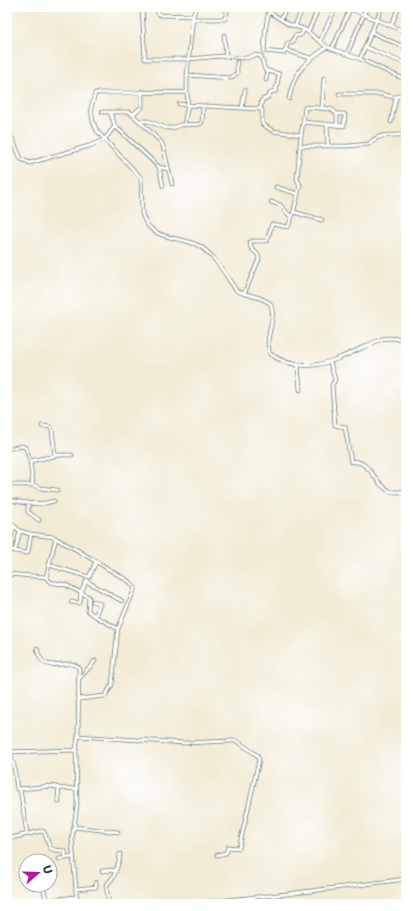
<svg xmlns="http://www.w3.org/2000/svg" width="413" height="911" font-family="'Playpen Sans',sans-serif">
<rect width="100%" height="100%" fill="#fff"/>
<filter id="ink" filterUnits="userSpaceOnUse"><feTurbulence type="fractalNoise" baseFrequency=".025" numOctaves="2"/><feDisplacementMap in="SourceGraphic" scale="8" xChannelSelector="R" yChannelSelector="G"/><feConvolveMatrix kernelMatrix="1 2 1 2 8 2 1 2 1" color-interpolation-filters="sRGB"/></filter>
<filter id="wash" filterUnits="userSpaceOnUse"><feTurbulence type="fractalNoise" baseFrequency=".012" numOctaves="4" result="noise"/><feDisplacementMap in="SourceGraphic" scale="16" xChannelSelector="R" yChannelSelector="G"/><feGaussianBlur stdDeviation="0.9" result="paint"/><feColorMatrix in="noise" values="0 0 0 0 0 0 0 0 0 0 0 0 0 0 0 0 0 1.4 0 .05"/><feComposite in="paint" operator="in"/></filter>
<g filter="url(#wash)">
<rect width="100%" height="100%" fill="#f2ebd5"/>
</g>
<g filter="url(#ink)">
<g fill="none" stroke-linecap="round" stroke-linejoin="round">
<g stroke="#697a6c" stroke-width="4.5">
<path id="minor" d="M143,7H142L145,59H189L222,56L247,58L254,55L261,56L265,70L279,74L276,91L271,92L268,97L262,100L260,109L262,110V124L273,131L301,135L297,179L300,185L293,214L288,227L272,224L267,241H252L250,242L251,248L258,255L259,259L244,294
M158,7V13L160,15L193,16
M196,7L193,16L187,75V92L95,93L91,108L93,122L97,131L141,178L142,214C152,244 181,234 201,247C216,257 226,276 236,290L239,292L260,298L270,303C278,318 263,337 270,354C311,381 344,354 382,339L388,338L406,339
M262,7L288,24L304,29L327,47L360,59L406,80
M271,7C265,18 265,38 264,51L284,53L288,43H292L295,36L301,35L304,29
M346,7L406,32
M193,19H225L228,7
M281,19L287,7
M295,26L303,7
M391,26L399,7
M403,31L406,25
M308,32L319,7
M371,32L406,48
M224,35L226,56
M320,41L336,7
M365,47L406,64
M332,49L350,9
M286,50L310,58
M347,54L367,7
M360,59L382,7
M187,75L231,78L237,73V62
M266,80L268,71
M406,90L404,95L406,96
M187,92L188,105L260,109
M339,94H381L393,97H396L401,95H404
M289,99C294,71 305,62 327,47
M179,104L188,105L184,125
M242,108L245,90
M322,108L324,78
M102,112H130L161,142L163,146L172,184
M110,112L115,126
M132,115L142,107V91
M140,121H148L166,128H173L180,125L200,124L202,122L203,106
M391,122L396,97
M327,124L328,146
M337,126V114
M7,132L13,140L21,159L30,163L89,146L104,140L115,126L159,167L168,169
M301,135L303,122L344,126L345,115L344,114H337L331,109L306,107L305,108L303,122
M301,146H349L369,144C378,133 393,135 406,135
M159,167L163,186
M276,187L298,194
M271,202L280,205L289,215L292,217
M294,212L322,220
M330,362L335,380L332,385L335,425L345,427L351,462C370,458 375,486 390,491C395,493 401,492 406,491
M298,365L300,390
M42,426L50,427L52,430L55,456
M7,449L22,446L26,448L30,461L33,485
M30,461L59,455H72
M7,485H33L41,488L57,490
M7,499C23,503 38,506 54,501
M28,504V512L39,520
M7,520L20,531L31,534L53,537L77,550L130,582L135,588L118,629L112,685L105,696L79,699
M7,543L10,541L14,526
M7,551L9,549L15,551L20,531
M15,551L26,553L28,552L31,534
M49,565L89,577L96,562
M7,574L46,577L56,538
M46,577L50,582L66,585L89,597L88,611L95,616L100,604L93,601
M86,581L122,601
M71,602L80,603L81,593L87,580
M95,616L118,629
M37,648C42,679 68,655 79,668L78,736L76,750L77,806L72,839L77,904
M78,680L95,661
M78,736L184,743L232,741H237L257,755L259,760L239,848L228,847L226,853L217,855
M7,752L76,750
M10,752L14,766L17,789L53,786L59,788
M20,789L27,834
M59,802L58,797L59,788L77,789
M74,827L118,832
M7,839L41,831L44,832L50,848L55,850L65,851L66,858
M59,859L73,857
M102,871L112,870L115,871
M42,885L46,898L49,900L76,897
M76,889L96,887V882
M109,904L106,886L114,876L119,861L120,854
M186,904L287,894L406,879"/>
</g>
<use href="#minor" stroke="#fff" stroke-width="3"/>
</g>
</g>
<rect width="413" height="911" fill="none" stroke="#fff" stroke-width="24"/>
<g transform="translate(38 873) rotate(70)"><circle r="19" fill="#ffffff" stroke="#a5b1ae"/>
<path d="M0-3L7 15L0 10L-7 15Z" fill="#b5179e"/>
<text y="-6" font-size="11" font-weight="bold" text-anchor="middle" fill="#1f3d34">U</text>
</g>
</svg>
